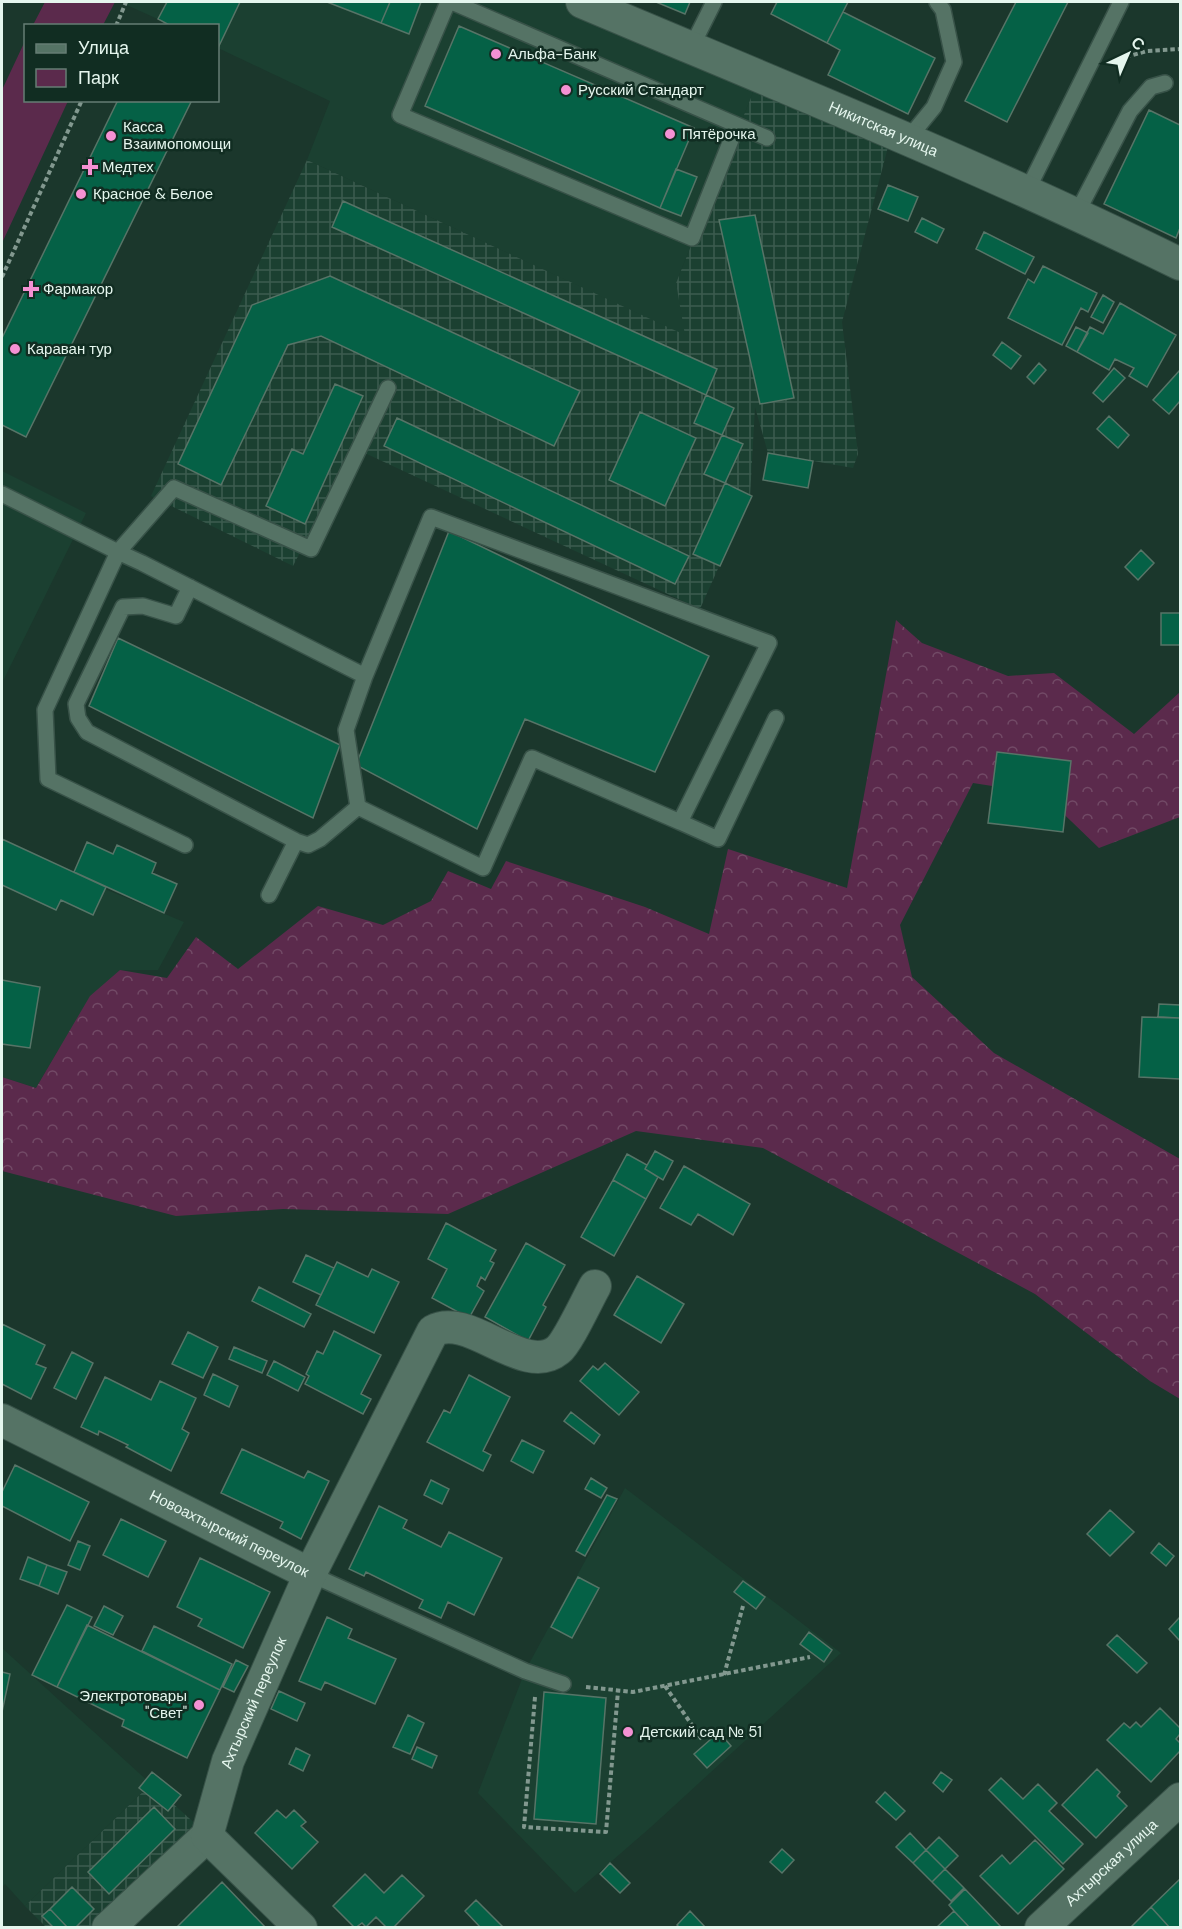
<svg xmlns="http://www.w3.org/2000/svg" width="1182" height="1929" font-family="'DM Sans',sans-serif">
<defs>
<pattern id="industrial-grid" width="8" height="8" patternUnits="userSpaceOnUse" patternTransform="scale(1.5)"><rect width="8" height="8" fill="#1b4031"/><path d="M0 4h8M4 0v8" fill="none" stroke="#3c5c4f"/></pattern>
<pattern id="forest-crowns" width="20" height="18" patternUnits="userSpaceOnUse" patternTransform="scale(1.5)"><rect width="20" height="18" fill="#5b2a4c"/><path d="M2 6a3 3 0 1 1 6 0M12 15a3 3 0 1 1 6 0" fill="none" stroke="#724a66"/></pattern>
</defs>
<rect width="100%" height="100%" fill="#1b372c"/>
<path fill="#1b4031" d="M120,2H611L763,68L676,283L686,336L307,160L330,101L218,48V26L171,25Z
M2,471L86,513L2,683Z
M2,846L184,922L158,970H120L57,1052L36,1088L2,1077Z
M625,1488L841,1653L651,1827L575,1893L478,1793L525,1671Z
M2,1648L151,1784L25,1906L5,1884L2,1887Z"/>
<path fill="url(#industrial-grid)" d="M763,68L893,128L842,322L858,454L853,468L768,453L755,407L750,497L700,609L354,448L293,566L151,496L307,160L685,335L676,283Z
M151,1784L199,1827L96,1927H46L25,1906Z"/>
<path fill="#5b2a4c" d="M45,2H115L103,25H33Z
M25,41L26,100L68,101L2,243V90Z"/>
<path fill="url(#forest-crowns)" d="M896,620L922,643L1008,676L1054,673L1134,734L1180,692V817L1099,848L1043,794L973,783L900,925L912,977L994,1053L1180,1159V1399L1150,1381L1035,1294L763,1148L636,1131L448,1214L283,1209L176,1216L2,1171V1077L36,1088L90,996L120,970L167,978L196,937L238,969L318,906L383,925L431,901L448,871L491,889L506,861L645,907L709,934L728,849L847,888Z"/>
<path fill="#056146" stroke="#577467" stroke-width="1.5" d="M167,2H240L218,48V26H171L158,19Z
M327,2H390L381,23Z
M390,2H421L409,34L381,23Z
M656,2H690L685,14Z
M777,2H848L827,43L771,14Z
M1016,2H1068L1007,122L965,101Z
M843,12L935,58L908,114L828,75L840,50L827,43Z
M459,26L694,128L660,208L425,106Z
M118,100H192L26,437L2,425V338Z
M1149,110L1180,125V228L1176,238L1104,204Z
M676,169L697,177L681,216L660,208Z
M888,185L918,197L908,221L878,209Z
M343,201L717,369L706,395L332,227Z
M755,215L794,398L760,404L719,220Z
M922,218L944,229L937,243L915,232Z
M984,232L1034,257L1025,274L976,249Z
M1043,266L1097,293L1088,312L1081,308L1062,345L1008,318L1028,279L1034,283Z
M330,276L580,391L554,446L321,336L288,345L221,485L178,464L252,305Z
M1103,295L1114,302L1103,323L1091,317Z
M1120,303L1176,335L1147,387L1129,376L1134,368L1115,359L1109,370L1077,352L1090,327L1103,334Z
M1076,327L1088,333L1077,352L1066,346Z
M1002,342L1021,356L1011,369L993,355Z
M1039,363L1046,370L1034,384L1027,377Z
M1114,368L1125,378L1103,402L1093,393Z
M1180,370V401L1169,414L1153,400Z
M335,384L363,396L305,524L266,506L292,449L303,454Z
M706,395L734,408L722,435L694,423Z
M640,412L696,438L665,506L609,480Z
M1109,416L1129,435L1118,448L1097,429Z
M397,418L689,556L675,584L384,446Z
M722,435L743,444L725,483L704,474Z
M768,453L813,461L808,488L763,480Z
M725,483L752,496L720,566L693,554Z
M449,531L709,656L655,772L525,719L477,829L356,765Z
M1141,550L1154,563L1138,580L1125,567Z
M1161,613H1180V645H1161Z
M118,638L340,745L313,818L89,706Z
M997,752L1071,761L1063,832L988,823Z
M2,839L106,887L93,915L61,900L56,910L2,885Z
M87,842L113,854L117,845L156,863L152,873L177,884L164,913L74,872Z
M2,980L40,987L30,1048L2,1044Z
M1159,1004L1180,1005V1018L1158,1017Z
M1142,1017L1180,1018V1079L1139,1077Z
M655,1151L673,1161L663,1180L645,1169Z
M627,1154L647,1165L645,1169L658,1177L646,1199L613,1180Z
M684,1166L750,1204L733,1235L698,1214L691,1225L660,1208Z
M613,1180L646,1199L614,1256L581,1237Z
M446,1223L496,1250L490,1261L494,1263L485,1280L481,1277L477,1286L484,1291L469,1318L432,1298L447,1269L428,1259Z
M526,1243L565,1265L543,1305L546,1307L528,1341L485,1317Z
M306,1255L334,1268L321,1295L293,1282Z
M337,1262L368,1277L372,1269L399,1282L374,1333L316,1305Z
M637,1276L684,1304L661,1343L614,1315Z
M259,1287L311,1314L304,1327L252,1301Z
M2,1324L45,1345L36,1364L46,1368L31,1399L2,1384Z
M334,1331L381,1355L361,1394L371,1399L363,1414L305,1384L309,1376L306,1374L317,1351L323,1354Z
M188,1332L218,1347L203,1378L172,1364Z
M234,1347L267,1361L262,1373L229,1359Z
M72,1352L93,1363L76,1399L54,1388Z
M274,1361L305,1377L298,1391L267,1375Z
M605,1363L639,1392L619,1415L580,1381L593,1366L598,1370Z
M213,1374L238,1386L229,1407L204,1395Z
M469,1375L510,1397L483,1451L491,1455L483,1471L427,1442L444,1410L450,1413Z
M105,1377L151,1400L160,1381L196,1398L182,1429L189,1433L171,1471L126,1447L128,1445L99,1431L98,1435L81,1427Z
M571,1412L600,1435L594,1444L564,1421Z
M522,1440L544,1451L533,1473L511,1461Z
M242,1449L304,1478L308,1471L329,1481L301,1539L280,1528L283,1522L221,1493Z
M15,1465L89,1502L70,1541L2,1506V1492Z
M591,1478L607,1488L601,1498L585,1489Z
M431,1480L449,1489L442,1504L424,1495Z
M607,1495L617,1499L585,1556L576,1551Z
M379,1506L407,1520L403,1528L441,1547L449,1532L502,1558L474,1615L448,1602L441,1618L419,1608L423,1600L366,1572L364,1576L349,1569Z
M1110,1510L1134,1532L1110,1556L1087,1534Z
M121,1519L166,1541L148,1577L103,1555Z
M78,1541L90,1546L80,1570L68,1565Z
M1159,1543L1174,1556L1166,1566L1151,1553Z
M28,1557L47,1565L39,1586L20,1579Z
M200,1558L270,1592L243,1648L198,1626L202,1619L177,1607Z
M47,1565L67,1572L58,1594L39,1586Z
M578,1577L599,1588L572,1638L551,1627Z
M743,1581L765,1597L756,1609L734,1592Z
M67,1605L92,1617L57,1687L32,1675Z
M104,1606L123,1616L113,1635L94,1626Z
M327,1617L352,1629L348,1638L396,1659L375,1704L325,1682L321,1690L299,1681Z
M1180,1617V1641L1169,1629Z
M87,1625L220,1690L187,1758L122,1726L124,1720L57,1687Z
M154,1626L232,1664L220,1690L142,1651Z
M809,1632L832,1650L824,1662L800,1644Z
M1117,1635L1147,1663L1137,1673L1107,1645Z
M236,1660L248,1666L234,1692L223,1687Z
M2,1672L10,1674L2,1712Z
M279,1691L305,1703L297,1721L271,1709Z
M544,1692L606,1698L596,1824L534,1819Z
M1160,1708L1180,1728V1734L1176,1739L1180,1743V1751L1151,1782L1107,1740L1124,1723L1130,1728L1136,1722L1141,1727Z
M408,1715L424,1723L410,1754L393,1747Z
M719,1732L731,1746L707,1768L694,1754Z
M417,1747L437,1756L432,1768L412,1759Z
M296,1748L310,1755L303,1771L289,1764Z
M1097,1769L1120,1792L1117,1796L1127,1806L1096,1838L1062,1805Z
M152,1772L181,1795L168,1811L139,1788Z
M941,1772L952,1780L943,1792L933,1783Z
M1001,1778L1023,1799L1038,1784L1057,1803L1049,1811L1083,1844L1063,1864L989,1790Z
M885,1792L905,1811L896,1820L876,1802Z
M154,1807L175,1829L109,1894L88,1872Z
M277,1810L286,1818L294,1810L306,1822L301,1826L318,1842L292,1869L255,1833Z
M910,1833L926,1850L913,1863L896,1847Z
M939,1837L958,1856L945,1869L926,1850Z
M1035,1840L1064,1869L1018,1914L980,1876L1002,1855L1010,1864Z
M782,1849L794,1860L782,1873L770,1862Z
M926,1850L945,1869L932,1882L913,1863Z
M610,1863L630,1883L620,1893L600,1874Z
M945,1869L964,1888L951,1901L932,1882Z
M365,1874L384,1893L402,1875L424,1896L393,1928H387L376,1917L366,1927L362,1923L355,1928L333,1906Z
M1180,1879V1928H1170L1151,1907Z
M222,1882L266,1928H176Z
M72,1887L94,1909L75,1928H68L50,1909Z
M965,1889L1001,1927L1000,1928H970L954,1911L949,1905Z
M476,1900L503,1927L502,1928H481L465,1911Z
M1151,1907L1170,1928H1130Z
M50,1909L68,1928H54L42,1916Z
M690,1911L706,1928H680L677,1925Z
M954,1911L970,1928H936Z"/>
<g fill="none" stroke-linecap="round" stroke-linejoin="round">
<g stroke="#385248" stroke-width="18">
<path id="lane" d="M448,2L400,115L692,238L737,125
M452,2L767,138
M691,48L714,2
M907,140L934,107L954,62L943,10L937,2
M1026,193L1121,2
M1077,213L1130,111L1151,87L1165,83
M2,494L118,552L174,488L311,549L388,388
M358,807L483,868L532,758L680,822L769,643L431,517L365,676
M680,822L718,839L776,718
M185,845L48,779L45,710L118,552L142,563L365,676L346,730L358,807L320,839L308,845L296,841L87,732L78,718L76,704L123,607L143,606L176,616L190,587
M269,895L296,841
M310,1574L525,1671L563,1684"/>
</g>
<g stroke="#385248" stroke-width="34">
<g id="street">
<path id="s1" d="M582,2C783,87 985,168 1180,264"/>
<path id="s2" d="M2,1420L310,1574"/>
<path d="M108,1928L207,1836"/>
<path id="s3" d="M301,1928L207,1836L228,1761L310,1574L433,1331C469,1311 524,1378 558,1350C568,1342 587,1300 595,1286"/>
<path id="s4" d="M1041,1928L1180,1799"/>
</g>
</g>
<path stroke="#82988f" stroke-width="4" stroke-dasharray="4.5 3" stroke-linecap="butt" d="M116,26L126,2
M1119,59L1147,51L1180,49
M2,277L82,100
M724,1675L743,1606
M665,1686L703,1741
M586,1687L633,1692L810,1657
M535,1697L524,1827L606,1832L618,1691"/>
<use href="#lane" stroke="#557365" stroke-width="15"/>
<use href="#street" stroke="#557365" stroke-width="32"/>
</g>
<g fill="#f491d3" stroke="#112d22" stroke-width="2">
<circle cx="496" cy="54" r="6"/>
<circle cx="566" cy="90" r="6"/>
<circle cx="670" cy="134" r="6"/>
<circle cx="111" cy="136" r="6"/>
<path d="M87 158h6v6h6v6h-6v6h-6v-6h-6v-6h6z"/>
<circle cx="81" cy="194" r="6"/>
<path d="M28 280h6v6h6v6h-6v6h-6v-6h-6v-6h6z"/>
<circle cx="15" cy="349" r="6"/>
<circle cx="199" cy="1705" r="6"/>
<circle cx="628" cy="1732" r="6"/>
</g>
<g text-anchor="middle" stroke-width="5" stroke-linejoin="round" paint-order="stroke">
<g font-size="15" fill="#e5f6ee" stroke="#112d22" text-anchor="start">
<text x="508" y="59">Альфа-Банк</text>
<text x="578" y="95">Русский Стандарт</text>
<text x="123" y="132">Касса<tspan x="123" dy="17">Взаимопомощи</tspan></text>
<text x="682" y="139">Пятёрочка</text>
<text x="102" y="172">Медтех</text>
<text x="93" y="199">Красное &amp; Белое</text>
<text x="43" y="294">Фармакор</text>
<text x="27" y="354">Караван тур</text>
<text x="187" y="1701" text-anchor="end">Электротовары<tspan x="187" dy="17">"Свет"</tspan></text>
<text x="640" y="1737">Детский сад № 51</text>
</g>
<g font-size="15" fill="#e5f6ee" stroke="#112d22">
<text dy="5" stroke="none"><textPath href="#s1" startOffset="327">Никитская улица</textPath></text>
<text dy="5" stroke="none"><textPath href="#s2" startOffset="254">Новоахтырский переулок</textPath></text>
<text dy="5" stroke="none"><textPath href="#s3" startOffset="273">Ахтырский переулок</textPath></text>
<text dy="5" stroke="none"><textPath href="#s4" startOffset="96">Ахтырская улица</textPath></text>
</g>
</g>
<rect width="1182" height="1929" fill="none" stroke="#e5f6ee" stroke-width="6"/>
<rect x="24" y="24" width="195" height="78" fill="#112d22" stroke="#667d74" stroke-width="1.5"/>
<rect x="36" y="44" width="30" height="9" fill="#557365" stroke="#667d74" stroke-width="1.5"/>
<text x="78" y="54" font-size="18" fill="#e5f6ee">Улица</text>
<rect x="36" y="69" width="30" height="18" fill="#5b2a4c" stroke="#667d74" stroke-width="1.5"/>
<text x="78" y="84" font-size="18" fill="#e5f6ee">Парк</text>
<g transform="translate(1128 54) rotate(44)" stroke="#112d22" stroke-width="4.5" paint-order="stroke">
<path d="M0-4.5L10 22L0 15L-10 22Z" fill="#e5f6ee"/>
<text y="-9" font-size="16" font-weight="bold" text-anchor="middle" fill="#e5f6ee">С</text>
</g>
</svg>
